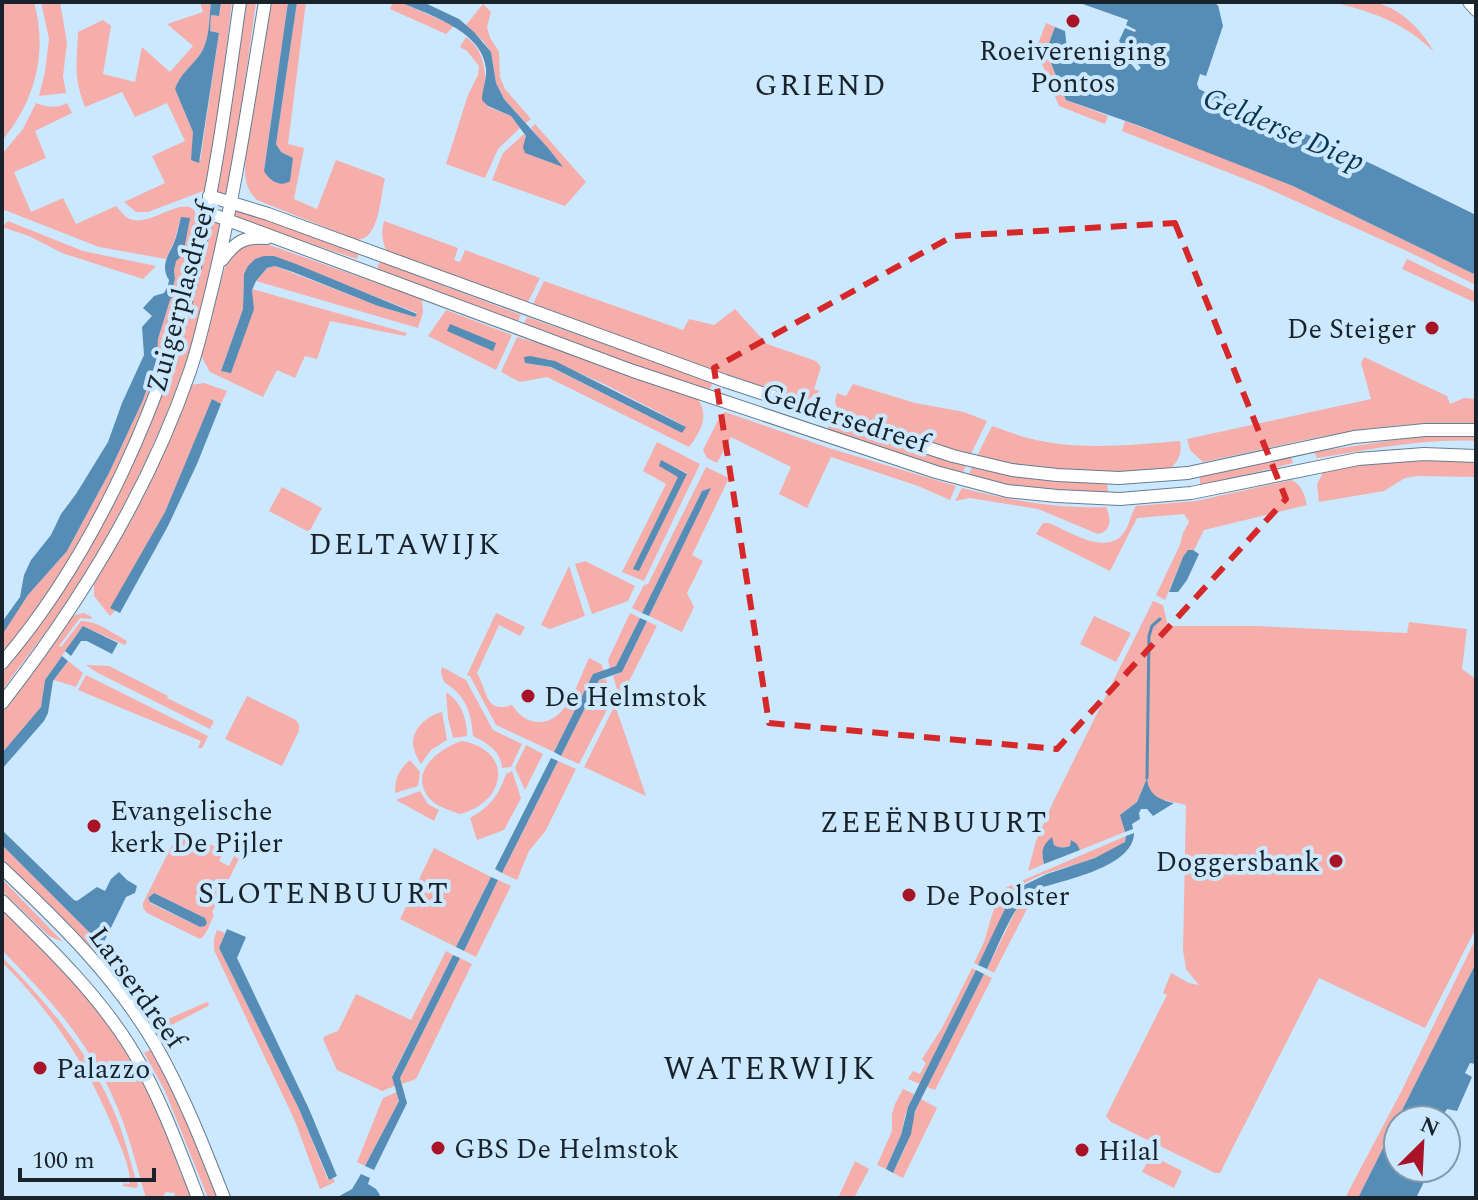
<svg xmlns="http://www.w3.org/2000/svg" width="1478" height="1200" font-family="Spectral,serif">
<rect width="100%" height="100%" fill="#cce8fe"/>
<path fill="#f5aeaa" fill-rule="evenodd" d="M2,2H34C48,53 35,101 2,141Z
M41,2H60L67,43L63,76L66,93L39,96L45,72L49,39Z
M200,2H211C209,18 210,39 201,53C193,65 180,75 175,89L193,132L200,162L219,33L210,31L211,15L219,16L221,2H232L217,125L206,190L148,212H136L124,202L165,183L152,156L185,141L167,103L135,117L122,92L85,107C73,77 77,63 78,32L103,20L111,26L103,74L135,82L142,47L170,72L193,46L167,24L203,12Z
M246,2H256L229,197L216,193Z
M266,2H288L264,170L277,183H287L293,158L281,152L276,144L297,2H306L288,144L304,148L294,199L317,209L336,160L382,177L385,179C380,196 380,239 357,240L257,200C242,186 245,171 246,152Z
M393,2H400L454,26L446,34L390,9Z
M1331,2C1344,2 1357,1 1370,2C1398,5 1421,29 1434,52C1407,24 1369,10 1331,2Z
M483,4L491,12L487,27L490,38L499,52L500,77L505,89L531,119L526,123L504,99L496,83L491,52L483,41L466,25Z
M1046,23L1055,27L1046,52L1066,100L1108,116L1105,124L1059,106L1036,49Z
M466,37C489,53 484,81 488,107L511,116L520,128L498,149L485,178L446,164L468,95L478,75L479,66L467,51L460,47Z
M36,103C47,107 56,109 67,103L72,113L35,131L46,158L14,172L31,212L63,198L76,224L116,206C120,210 124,217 130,219C149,227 179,198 193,209C196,212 197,217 199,221C165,377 105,530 2,654V635L5,629L28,595L67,551L109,473L143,400L157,358L158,339L170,300L173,296L171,294L175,280L174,270L181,217L174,242L166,259L99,247L2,209V154L23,129Z
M1125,121L1224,158L1293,186L1476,275V285L1409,252L1260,185L1122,131Z
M535,124L586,182L565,206L492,180L503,153L524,134L526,136L525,153L562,166L531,128Z
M234,206L359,253L357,259C315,245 273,232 232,217Z
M212,220L222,222C198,361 141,490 63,607C44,636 22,662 2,691V673L30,634L145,433L164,388L179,344L201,267L209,222Z
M8,221L83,251L156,266L143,279L62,253L29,236L2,227Z
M384,221L458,248L454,260L460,262L465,250L540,278L527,304L386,251C382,240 381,232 384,221Z
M258,241L422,299L423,312L418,328L256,281L267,268L275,266L378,306L415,317L417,313L274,256L244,274L243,309L221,371L231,372L253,309L252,289L407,333L405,336L330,321L317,359L305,356L295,378L277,370L263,397L210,372L200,354L224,270L234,248Z
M1407,259L1476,292V303L1402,269Z
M380,262L521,315L517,323L378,270V265Z
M544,281L683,330L689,319L714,325L735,309L767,344L816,361L821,367L814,389L820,391L805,402L532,306Z
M446,310L512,335L496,370L428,336Z
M527,317L703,379L713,383L709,391L690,386L523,325Z
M517,337L546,345L696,397C710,414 702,430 689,447L547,377L520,382L501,372ZM548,359L606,385L685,426L682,433L550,367L525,363Z
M1364,357L1447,396L1450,404L1464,398L1476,399V425C1445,424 1414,423 1384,427C1322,434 1263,450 1203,462L1190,450L1187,439L1371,399L1361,363Z
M204,383L227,391L221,404L212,400L165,512L111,608L115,611L110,616L94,596V584C131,520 166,454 191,385Z
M853,384L915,403L964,412L987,421L971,454L956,450L838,412L835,401L837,393L846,396Z
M725,412L832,449L956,486L950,500L918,486L831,457L807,508L779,494L791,467L731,437L717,463L707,458L703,450L720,416Z
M829,423H837L966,466L962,474L830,432L828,427Z
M992,426C1004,430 1016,435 1028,438C1075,451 1131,445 1180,441C1182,454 1179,460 1170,469C1152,470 1133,473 1114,473C1069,472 1021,468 977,456Z
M1434,434H1476V441C1423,438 1369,450 1317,458L1314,452Z
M657,442L700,464L644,581L622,572L666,484L643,471ZM661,461L687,473L639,571L634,568L679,476Z
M1290,455L1293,463L1202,486L1200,483V477Z
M1476,456V477L1418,476L1405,478L1384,491L1319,502L1317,484L1324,471L1388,460Z
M706,467L729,478L692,555L703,561L687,593L694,607L682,632L649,616L710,489L702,491L642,613L632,608L644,585L648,584Z
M972,467C1016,479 1061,482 1107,484L1108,492H1071L1020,487L968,476Z
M1291,480C1302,485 1304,493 1307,505L1204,530L1194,550L1183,557L1165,600L1156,595L1180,545L1183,533L1189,522L1184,514L1137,518L1110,571L1036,534L1043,523H1049C1068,531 1104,555 1122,535C1129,528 1130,515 1136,506L1196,501Z
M282,487L322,508L309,532L269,511Z
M962,488C1009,500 1057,509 1106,507C1111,517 1112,532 1098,534L1038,509L970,498L955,501Z
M585,561L635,586L628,601L592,614L575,564Z
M569,566L585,616L550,629L541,625Z
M1153,601L1163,605L1168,626H1255L1407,633L1409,622L1467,629L1462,669L1476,679V928L1425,1028L1319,978L1220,1173H1215L1111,1122L1106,1116L1167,995L1163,993L1171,973L1189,983L1199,985L1186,969L1183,950L1186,805L1150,797L1146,780L1137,802L1120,815L1125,832L1080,850L1077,844L1071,841L1070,846C1065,848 1057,848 1054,845L1052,838L1042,854L1044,864L1028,871L1036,841L1053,802Z
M84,613L92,617L91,619L80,618L59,646L61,647L81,621C98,621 112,633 127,641L125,645L83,626L45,680L41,707L2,753V709L50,648L71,618L75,615Z
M496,613L525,627L520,636L499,625L477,673C488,692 485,714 512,705C519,715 527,722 539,722C567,723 579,679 589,658L601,664L604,671L593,674L554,752L496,725L470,676L467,675Z
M630,613L640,618L616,666L610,668L608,660Z
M1094,616L1131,633L1116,662L1080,644Z
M647,621L657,626L622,695L619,696L613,676L622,672Z
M68,661L83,673L76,687L54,680Z
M86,665L109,666L168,696L167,698L214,721L210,729L98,673Z
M442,667L466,680L493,730L522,744L511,767L502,768C501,751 487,743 473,736C471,711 466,696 444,682L441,672Z
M86,675L208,736L202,748H198L201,741L78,690Z
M606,679L613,698L579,764L561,756L599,680Z
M446,692C461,702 467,718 467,736L453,738L448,718Z
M247,696L296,720L299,725V731L282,766L225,739Z
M615,705L646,796L584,767Z
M442,712L447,740L431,750L421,764C418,759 414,752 413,745C412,728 427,716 442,712Z
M462,741C516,751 505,804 459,814C450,810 437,807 430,799C407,773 439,748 462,741Z
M526,745L543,754L525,790L515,768Z
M410,760L420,772L418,786L395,793C395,779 398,770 410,760Z
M558,761L576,769L546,830L529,851L517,880L502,873Z
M512,771L521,798L504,830L477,840L470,818C490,807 499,795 506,774Z
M420,791L428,804L439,810L434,821L396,800Z
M177,831L181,833L183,831L224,851L219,861L229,866L234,856L239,859L212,912L214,915C210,923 207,935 200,939L147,913L143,908V903L174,841ZM154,893L205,918L206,922L204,926L200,927L150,903L148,898Z
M1126,836L1125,843C1113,851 1098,857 1083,862C1062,869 1026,876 1012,894L1005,888Z
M2,845L98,941L90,952L2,862Z
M434,848L491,877L456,947L400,919Z
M2,879L63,942L49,936L2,891Z
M498,880L511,886L476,957L464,951Z
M1001,897L1010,901L978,965L974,963L984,942L995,905Z
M2,906C54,960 109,1013 144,1081C152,1095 159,1110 165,1125C174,1150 178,1177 195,1198H174L175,1193L166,1192L162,1198H146C137,1168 130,1138 118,1109C93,1046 49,998 2,950Z
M1018,906L1027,909L994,973L987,969Z
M217,930L225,933L219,948L299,1109L328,1180L333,1178L335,1182L320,1189L295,1121L214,950V939Z
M1476,938V963L1358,1198H1345L1401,1092Z
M446,951L453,955L392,1076L395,1086L382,1091L337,1070L323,1039L325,1036L338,1031L356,994L411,1020Z
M2,957C51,1007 92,1055 118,1121C126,1142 131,1165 138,1186L136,1188L123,1186L124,1183L129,1184L130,1181C129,1164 121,1148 115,1133C90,1069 51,1011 2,962Z
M460,958L472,964L416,1079L402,1084L400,1078Z
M972,968L976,970L920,1084L908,1079L913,1071L920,1074L926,1063L922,1059L942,1028Z
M984,974L992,978L935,1090L927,1087Z
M207,1002L209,1003L208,1006L162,1030L157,1035L150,1025H154Z
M150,1050L154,1051L164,1065L220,1198H208L165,1091L144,1053Z
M903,1089L914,1094L905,1115L901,1135L886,1169L877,1165L892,1131V1114L895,1104Z
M397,1092L399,1101L365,1166L357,1162L383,1098Z
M921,1099L937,1108L903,1178L893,1173L906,1146L915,1111Z
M1151,1155L1182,1171L1174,1188L1142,1172Z
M855,1161L869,1169L854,1198H838Z"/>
<path fill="#558db6" d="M211,2H221L219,16L211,15L210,31L219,33L199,163L191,160L193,132L175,89C179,75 193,65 201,53C210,39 209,18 211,2Z
M288,2H297L276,144L281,152L293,158L290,181C280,188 269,180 264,171Z
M400,2H423L459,19L474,32L491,52L496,83L504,99L548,148L563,167L525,153L523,147L526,136L511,116L488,106L482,100C482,90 487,79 486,69C483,31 429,15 400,2Z
M1077,2H1210L1218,5L1223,26L1206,76L1200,74L1197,84L1199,89L1211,95L1212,91L1376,166L1476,215V275L1293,186L1140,126L1066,100L1046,51L1055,27L1065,31L1067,49L1107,61L1115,44L1137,71L1141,68L1119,41L1125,28L1135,32L1136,30L1126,25L1128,20Z
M181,217L190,218L183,255L176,261L174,270L175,279L171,294L173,296L170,300L158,339L157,358L143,400L109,473L67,551L28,595L2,635V622L20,597L24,575L31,560L51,535L61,514L76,494L108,442L122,403L144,355L142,327L152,316L143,308L154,296L164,293L168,286L169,280C160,266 168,256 174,243C177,235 179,225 181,217Z
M264,256H274L296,264L417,314L415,317L378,306L293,272L275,266L267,268L256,281L252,290L254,309L231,373L221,371L243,309L244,274L248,266L255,259Z
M450,324L496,343L493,351L447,331Z
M530,356L555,361L686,427L682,433L551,367L525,363L524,357Z
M212,399L221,404L197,464L168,526L120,613L110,608L165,512Z
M661,460L687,474L639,571L633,569L678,477L659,466Z
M711,488L649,616L642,613L702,491Z
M1188,550H1193L1199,554L1187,580L1178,592H1169L1183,557Z
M640,618L647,621L622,672L599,680L561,756L554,752L593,674L616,666Z
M83,626L118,643L112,654L87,641H81L71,656L65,651Z
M62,656L68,661L53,681L48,713L44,721L2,769V753L41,707L45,680Z
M551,758L558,761L502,873L495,869Z
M1147,778C1148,794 1159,800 1174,803L1153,816L1147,809H1141L1139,813L1140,819L1132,824L1133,829L1125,832L1120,815L1137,802Z
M2,830L74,900L77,901L97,887L105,891L111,879L119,872L127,880L137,886L135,893L126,897L102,946L100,947L97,944L98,941L2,845Z
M1134,833C1134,863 1078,877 1054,884C1047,886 1036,888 1030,893C1013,906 997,948 987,969L978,965L1014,890L1047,874L1095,858L1125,842L1126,836Z
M1052,837L1054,845C1057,848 1066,848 1070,846L1071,840L1077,844L1080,850L1044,864C1041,851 1042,846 1052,837Z
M491,877L498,880L464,951L456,947Z
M154,893L205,918L207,923L205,926L200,927L150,902L148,898Z
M227,929L246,937L237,958L309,1109L337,1176L329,1180L299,1109L219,948Z
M453,955L460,958L400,1078L407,1103L374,1170L365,1166L399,1101L392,1077Z
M1476,963V1064L1470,1063L1465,1073L1472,1077L1457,1111L1447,1109L1443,1115L1444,1120H1398V1168H1431L1416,1198H1358Z
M976,970L984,974L915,1111L911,1134L893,1173L886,1169L901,1135L908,1107Z
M361,1174L370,1178L368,1184L376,1189L380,1195L378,1198H336L352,1189Z"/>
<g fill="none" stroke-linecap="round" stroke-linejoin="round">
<path stroke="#558db6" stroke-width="3" d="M1147,778L1149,636L1152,626L1160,619"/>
<g stroke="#647d91" stroke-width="14">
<path id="secondary" d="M1469,2L1476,10
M209,196L268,214L725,381L953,456L1012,470L1057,475L1119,478L1188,473L1354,437L1425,430H1476
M206,212L633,371L936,472L1007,491L1057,496L1120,499L1191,493L1358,459L1424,454L1476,456
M222,260C235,242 244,236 267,238
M2,663C96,553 166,395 198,254C217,171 228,86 240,2
M2,703C80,603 148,493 190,371C199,345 205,316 212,289C235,194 249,98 265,2
M2,868C59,922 117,978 157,1048C184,1096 204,1147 224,1198
M2,901C49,947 100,996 134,1053C161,1099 179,1149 198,1198"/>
</g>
<use href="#secondary" stroke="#fff" stroke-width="12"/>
</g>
<path fill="none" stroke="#d62828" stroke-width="6" stroke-dasharray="16 10" stroke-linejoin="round" d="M1175,223L1286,499L1057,749L769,723L714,368L953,236Z"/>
<g fill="#a91327" stroke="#cce8fe" stroke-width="3">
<circle cx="1073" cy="21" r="8"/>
<circle cx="1432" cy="328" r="8"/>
<circle cx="528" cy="696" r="8"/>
<circle cx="94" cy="826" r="8"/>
<circle cx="1336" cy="861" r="8"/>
<circle cx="909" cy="895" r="8"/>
<circle cx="40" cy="1068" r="8"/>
<circle cx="438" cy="1148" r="8"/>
<circle cx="1082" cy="1150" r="8"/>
</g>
<g text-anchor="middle" stroke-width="8" stroke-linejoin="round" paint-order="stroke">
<g font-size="28" fill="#18232b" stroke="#cce8fe" text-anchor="start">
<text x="1073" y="60" text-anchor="middle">Roeivereniging<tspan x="1073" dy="32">Pontos</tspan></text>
<text x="1416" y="338" text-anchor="end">De Steiger</text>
<text x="544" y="706">De Helmstok</text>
<text x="110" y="820">Evangelische<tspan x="110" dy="32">kerk De Pijler</tspan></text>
<text x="1320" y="871" text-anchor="end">Doggersbank</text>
<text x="925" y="905">De Poolster</text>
<text x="56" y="1078">Palazzo</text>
<text x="454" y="1158">GBS De Helmstok</text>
<text x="1098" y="1160">Hilal</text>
</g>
<g font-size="28" fill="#18232b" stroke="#cce8fe">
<text transform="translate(180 297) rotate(-75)" y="10">Zuigerplasdreef</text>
<text transform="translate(846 417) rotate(18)" y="10">Geldersedreef</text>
<text transform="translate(138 987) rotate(54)" y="10">Larserdreef</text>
</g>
<g font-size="30" letter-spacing="2" fill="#18232b" stroke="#cce8fe">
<text x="821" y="95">GRIEND</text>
<text x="405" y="554">DELTAWIJK</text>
<text x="934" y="832">ZEEËNBUURT</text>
<text x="324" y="903">SLOTENBUURT</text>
</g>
<g font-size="30" font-style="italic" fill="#083754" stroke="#cce8fe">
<text transform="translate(1284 129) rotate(23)" y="10">Gelderse Diep</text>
</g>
<g font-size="32" letter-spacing="2" fill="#18232b" stroke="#cce8fe">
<text x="770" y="1079">WATERWIJK</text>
</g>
</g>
<rect width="1478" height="1200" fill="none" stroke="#18232b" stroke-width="8"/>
<g transform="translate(1422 1144) rotate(24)"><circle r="38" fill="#cce8fe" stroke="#8499aa" stroke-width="2"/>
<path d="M0-6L14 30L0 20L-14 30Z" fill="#a91327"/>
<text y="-12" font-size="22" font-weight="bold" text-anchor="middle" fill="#18232b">N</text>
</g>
<path d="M20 1168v12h134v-12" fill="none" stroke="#18232b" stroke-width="4"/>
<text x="32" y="1168" font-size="24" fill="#18232b" stroke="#cce8fe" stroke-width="6" paint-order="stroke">100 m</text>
</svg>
